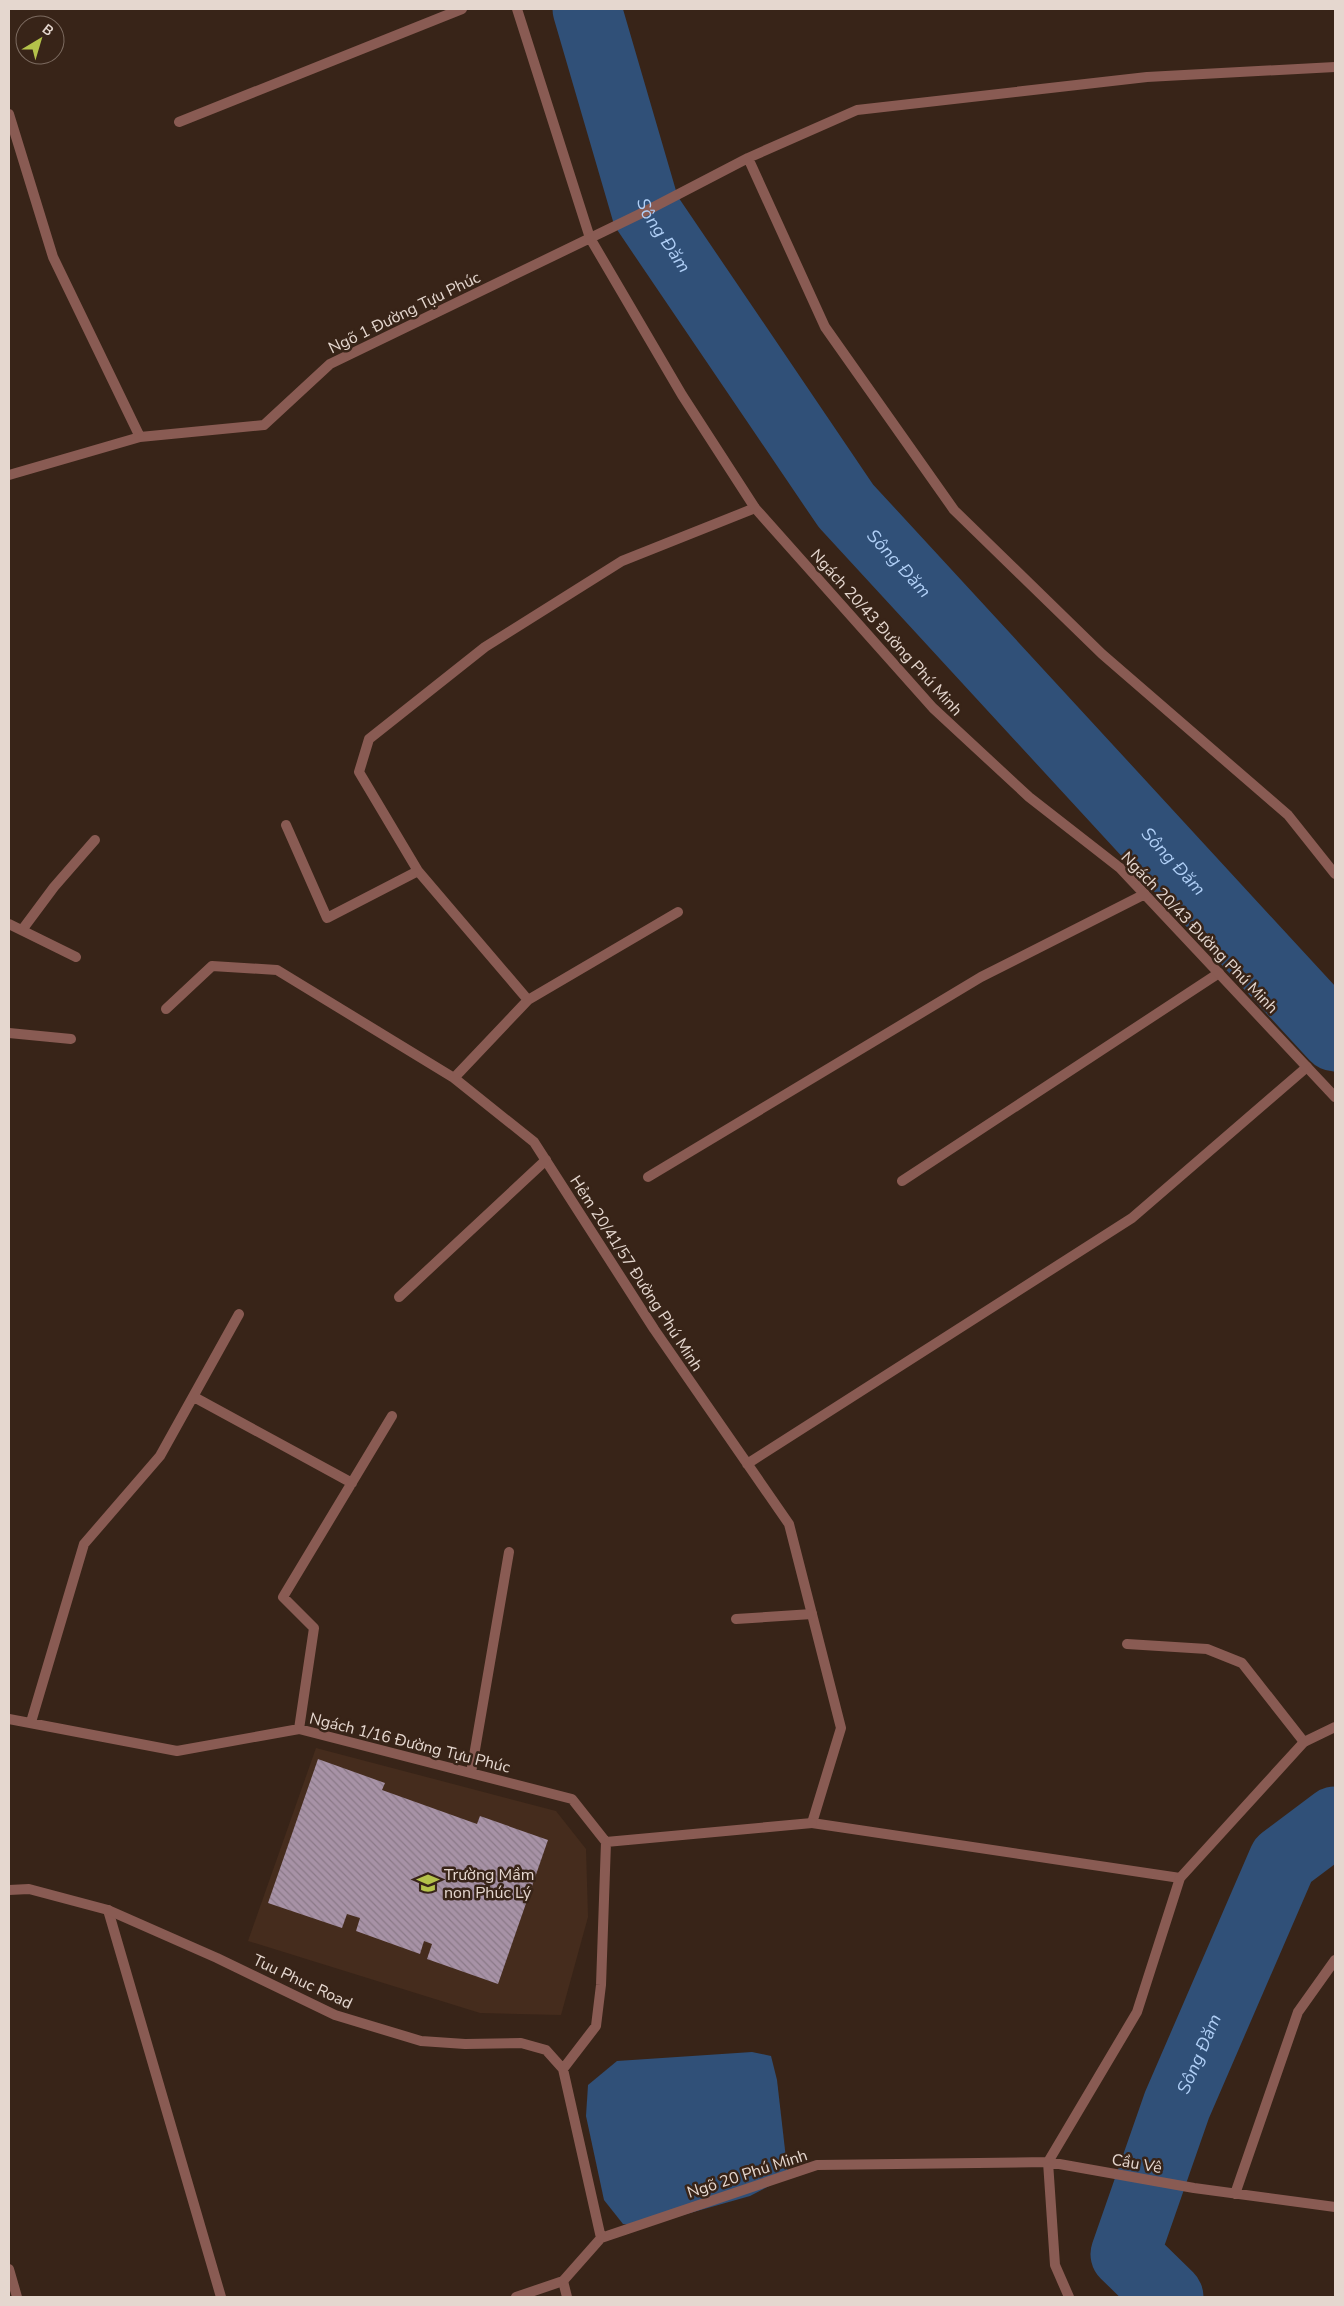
<svg xmlns="http://www.w3.org/2000/svg" width="1344" height="2306" font-family="'Nunito Sans',sans-serif">
<defs>
<pattern id="building-back-hatch" width="6" height="6" patternUnits="userSpaceOnUse" patternTransform="scale(1.25)"><rect width="6" height="6" fill="#a792a6"/><path d="M-1 5l2 2M0 0l6 6M5-1l2 2" fill="none" stroke="#8a7987"/></pattern>
</defs>
<rect width="100%" height="100%" fill="#382418"/>
<path fill="#452c1d" d="M316,1748L556,1811L586,1849L588,1917L561,2015L480,2013L248,1941Z"/>
<path fill="#305078" d="M752,2052L771,2056L777,2080L788,2176L750,2196L644,2226L623,2224L604,2200L586,2116L588,2085L617,2061Z"/>
<g fill="none" stroke-linecap="round" stroke-linejoin="round">
<g stroke="#305078" stroke-width="69">
<path id="s1" d="M587,9L646,211L846,506L1335,1037"/>
<path id="s2" d="M1169,2297L1125,2254L1177,2105L1283,1860L1335,1821"/>
</g>
</g>
<path fill="url(#building-back-hatch)" d="M318,1759L385,1783L382,1790L477,1824L480,1816L548,1840L498,1984L427,1959L432,1944L424,1941L420,1954L356,1931L360,1918L347,1914L342,1928L268,1903Z"/>
<g fill="none" stroke-linecap="round" stroke-linejoin="round">
<path stroke="#895b53" stroke-width="10" d="M517,9L590,238
M179,122L462,9
M286,825L327,918L418,871
M678,912L528,1000L418,871L359,772L369,739L485,647L622,561L755,508
M166,1009L212,966L277,970L454,1078L534,1142L654,1329L789,1524L841,1728L812,1823L1180,1878
M454,1078L528,1000
M902,1181L1219,973
M747,1464L1132,1218L1307,1067
M1127,1644L1207,1649L1242,1663L1304,1742
M108,1910L221,2297
M9,2269L17,2297
M563,2281L567,2297"/>
<path stroke="#895b53" stroke-width="10" d="M9,114L53,257L140,437
M748,158L825,327L954,510L1102,654L1288,815L1335,874
M590,238L682,395L755,508L933,708L1029,797L1120,868L1335,1097
M9,475L140,437L264,425L330,364L646,211L748,158L857,110L1147,77L1335,67
M9,924L76,957
M22,930L54,887L95,840
M9,1033L71,1039
M648,1177L981,977L1145,894
M399,1297L546,1160
M194,1397L352,1483
M736,1619L812,1614
M9,1719L177,1751L299,1729L572,1799L606,1842
M31,1722L84,1544L160,1456L239,1314
M299,1729L314,1628L283,1597L392,1416
M471,1773L509,1552
M606,1842L812,1823
M9,1890L29,1889L108,1910L217,1958L335,2015L421,2041L465,2044L521,2043L546,2050L563,2069L601,2238
M563,2069L596,2026L601,1985L606,1842
M1235,2194L1298,2012L1335,1960
M516,2297L563,2281L601,2238L817,2165L1048,2162L1194,2188L1335,2207
M1069,2297L1055,2265L1048,2162L1137,2012L1180,1878L1304,1742L1335,1727"/>
</g>
<defs>
<g id="school-bare" transform="scale(1.725)"><path d="M0-5L7-2L0 1L-7-2ZM-4 1L0 2.5L4 1V4Q0 6-4 4Z" fill="#b4c24a" stroke="#382418" stroke-width="2.5" paint-order="stroke"/></g>
</defs>
<g fill-rule="evenodd">
<use href="#school-bare" x="428" y="1883"/>
</g>
<g text-anchor="middle" stroke-width="5" stroke-linejoin="round" paint-order="stroke">
<g font-size="16" fill="#e5d7cf" stroke="#382418">
<text transform="translate(404 312) rotate(-26)" y="6">Ngõ 1 Đường Tựu Phúc</text>
<text transform="translate(887 632) rotate(48)" y="6">Ngách 20/43 Đường Phú Minh</text>
<text transform="translate(1200 932) rotate(46)" y="6">Ngách 20/43 Đường Phú Minh</text>
<text transform="translate(637 1273) rotate(57)" y="6">Hẻm 20/41/57 Đường Phú Minh</text>
<text transform="translate(410 1742) rotate(14)" y="6">Ngách 1/16 Đường Tựu Phúc</text>
<text transform="translate(303 1981) rotate(25)" y="6">Tuu Phuc Road</text>
<text transform="translate(1137 2163) rotate(10)" y="6">Cầu Vê</text>
<text transform="translate(747 2173) rotate(-18)" y="6">Ngõ 20 Phú Minh</text>
</g>
<g font-size="16" fill="#e5d7cf" stroke="#382418" text-anchor="start">
<text x="444" y="1880">Trường Mầm<tspan x="444" dy="18">non Phúc Lý</tspan></text>
</g>
<g font-size="18" font-style="italic" fill="#b0cff6" stroke="#382418">
<text dy="6" stroke="none"><textPath href="#s1" startOffset="240">Sông Đăm</textPath></text>
<text dy="6" stroke="none"><textPath href="#s1" startOffset="645">Sông Đăm</textPath></text>
<text dy="6" stroke="none"><textPath href="#s1" startOffset="1050">Sông Đăm</textPath></text>
<text dy="6" stroke="none"><textPath href="#s2" startOffset="275">Sông Đăm</textPath></text>
</g>
</g>
<rect width="1344" height="2306" fill="none" stroke="#e5d7cf" stroke-width="20"/>
<g transform="translate(40 40) rotate(38)"><circle r="24" fill="#382418" stroke="#7d6c61"/>
<path d="M0-4L9 19L0 12L-9 19Z" fill="#b4c24a"/>
<text y="-8" font-size="14" font-weight="bold" text-anchor="middle" fill="#e5d7cf">B</text>
</g>
</svg>
